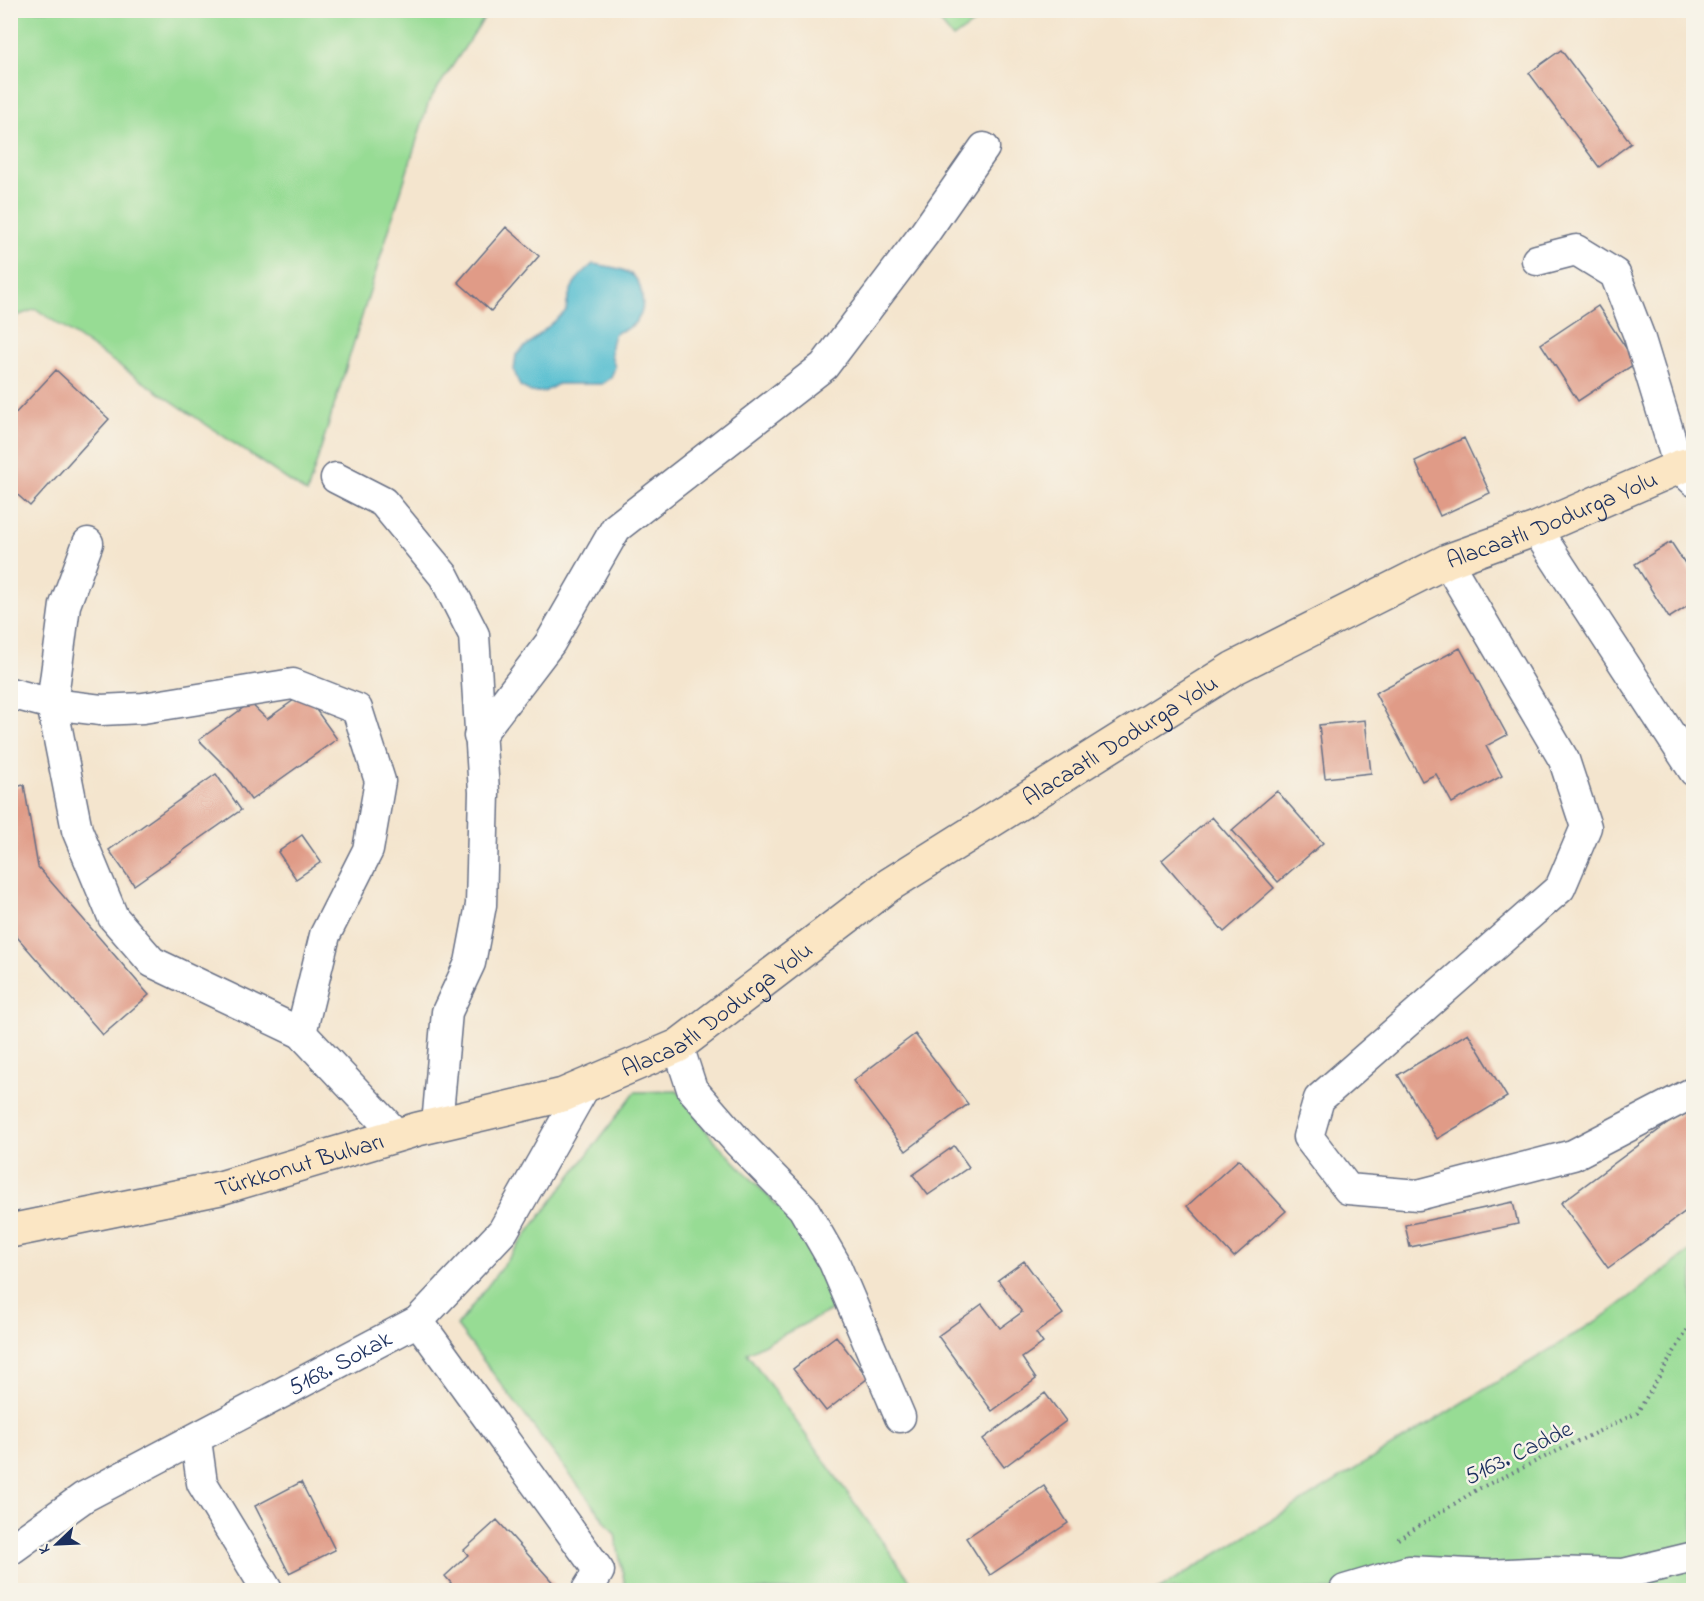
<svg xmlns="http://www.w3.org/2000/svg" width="1704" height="1601" font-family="'Indie Flower',sans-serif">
<rect width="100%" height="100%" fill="#f7f3e8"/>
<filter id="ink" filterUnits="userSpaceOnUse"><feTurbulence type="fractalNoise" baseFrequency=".0167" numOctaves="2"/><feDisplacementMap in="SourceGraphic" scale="12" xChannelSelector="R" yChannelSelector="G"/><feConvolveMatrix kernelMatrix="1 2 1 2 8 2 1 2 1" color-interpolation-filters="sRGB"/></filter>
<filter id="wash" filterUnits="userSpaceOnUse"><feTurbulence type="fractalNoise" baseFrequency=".008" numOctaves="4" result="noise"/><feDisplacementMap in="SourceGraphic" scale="24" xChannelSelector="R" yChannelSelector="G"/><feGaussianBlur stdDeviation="1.35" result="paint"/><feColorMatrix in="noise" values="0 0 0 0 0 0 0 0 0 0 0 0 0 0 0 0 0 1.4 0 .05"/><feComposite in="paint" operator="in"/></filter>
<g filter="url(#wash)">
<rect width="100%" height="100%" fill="#f4e5ce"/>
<path fill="#97dc94" stroke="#598679" stroke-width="1.5" d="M11,10L489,11L429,101L307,493L36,309L11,318Z
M931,11H991L953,38Z
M678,1091L711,1137L797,1226L836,1308L747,1353L917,1590H626L615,1534L457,1326L635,1092Z
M1693,1249V1590H1158L1606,1315Z"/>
<path fill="#54bed0" stroke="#387697" stroke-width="1.5" d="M593,264C605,266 619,267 629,273C642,279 647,308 638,319C632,328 624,330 615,333C609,346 610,354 615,367L611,378L602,384H558L544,392H531L520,386L514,371L516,355L566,311C568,288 576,278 593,264Z"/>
<g id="blocks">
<path fill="#e09b87" d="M1561,50L1631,143L1599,167L1529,73Z
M506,227L539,256L491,311L458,282Z
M1598,306L1636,363L1578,401L1541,344Z
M56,370L109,419L30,506L10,488V419Z
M1464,438L1490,493L1440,516L1415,461Z
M1671,542L1694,577V602L1669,618L1635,564Z
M1460,648L1507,735L1486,746L1502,776L1452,803L1436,774L1422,781L1375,693Z
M304,693L337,739L251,800L233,774L199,740L250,703L267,719Z
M1365,720L1371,773L1325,778L1319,725Z
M216,774L241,810L134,885L109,850Z
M24,785L38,867L149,995L103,1035L10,929V788Z
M1277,791L1323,843L1278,882L1232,830Z
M1212,817L1274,888L1224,932L1162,860Z
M302,835L321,862L296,879L278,852Z
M1468,1033L1507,1097L1437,1139L1398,1075Z
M915,1034L968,1104L906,1151L853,1081Z
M1694,1104V1205L1608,1268L1561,1203Z
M954,1146L969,1167L928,1195L913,1175Z
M1239,1159L1286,1211L1234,1257L1187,1206Z
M1513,1202L1518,1224L1410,1247L1405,1225Z
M1024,1261L1063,1314L1036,1333L1043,1343L1022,1358L1036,1379L992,1411L938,1336L982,1304L1000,1328L1022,1312L998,1280Z
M836,1336L868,1378L826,1411L793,1369Z
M1045,1393L1066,1421L1004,1467L983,1439Z
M301,1482L335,1550L289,1573L255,1506Z
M1044,1486L1068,1523L990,1575L966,1538Z
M497,1520L556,1586L551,1590H443L451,1583L445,1576L468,1555L464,1550Z"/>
</g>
</g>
<g filter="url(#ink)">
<use href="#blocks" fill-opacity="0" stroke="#676f85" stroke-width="1.5"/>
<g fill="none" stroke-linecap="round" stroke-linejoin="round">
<g stroke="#676f85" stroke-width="33">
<g id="street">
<path d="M1537,260L1576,250L1615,274L1639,336L1679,467L1694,481"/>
<path d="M336,478L383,502L444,576L474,635L484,792L481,905L470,963L447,1012L437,1125"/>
<path d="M1536,529L1694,771"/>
<path d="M88,543L65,605L52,704L77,830L113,917L152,962L301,1033L397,1135"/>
<path d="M1447,561L1564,760L1586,827L1560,888L1319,1099L1308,1137L1348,1189L1418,1195L1573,1155L1694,1092"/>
<path d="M10,693L52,704L101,710L143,708L293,684L357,709L380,781L368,850L325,935L301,1033"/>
<path d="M479,736L550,643L616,528L824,366L924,234L984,148"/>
<path d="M678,1046L692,1089L738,1142L803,1208L834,1262L900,1417"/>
<path d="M418,1321L599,1571L587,1590"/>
<path d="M196,1440L202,1483L267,1590"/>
<path id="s1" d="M10,1550L84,1497L418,1321L503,1231L585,1086"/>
<path d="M1345,1590L1409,1571L1489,1575L1549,1572L1623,1574L1694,1557"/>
</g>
</g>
<g stroke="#676f85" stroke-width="36">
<g id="secondary">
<path id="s2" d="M10,1231L220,1188L418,1129L563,1095L678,1046L889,885L1234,668L1447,561L1536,529L1679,467L1694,463"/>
</g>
</g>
<path stroke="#676f85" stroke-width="4" stroke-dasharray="1.5 4.5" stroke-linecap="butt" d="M1398,1539L1478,1489L1637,1413L1694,1319"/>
<use href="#street" stroke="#fff" stroke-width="30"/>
<use href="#secondary" stroke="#fbe6c4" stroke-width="33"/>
</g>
</g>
<g text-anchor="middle" stroke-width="5" stroke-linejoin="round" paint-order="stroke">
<g font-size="24" fill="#1b2f5e" stroke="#f7f3e8">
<text dy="8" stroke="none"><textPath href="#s2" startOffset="1719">Alacaatlı Dodurga Yolu</textPath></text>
<text dy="8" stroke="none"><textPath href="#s2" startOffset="1233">Alacaatlı Dodurga Yolu</textPath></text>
<text dy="8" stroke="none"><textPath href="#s2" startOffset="747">Alacaatlı Dodurga Yolu</textPath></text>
<text dy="8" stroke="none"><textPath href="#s2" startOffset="297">Türkkonut Bulvarı</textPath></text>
<text dy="8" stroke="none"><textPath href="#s1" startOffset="380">5168. Sokak</textPath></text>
<text transform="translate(1518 1452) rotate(-26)" y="8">5163. Cadde</text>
</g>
</g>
<rect width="1704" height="1601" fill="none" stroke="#f7f3e8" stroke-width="36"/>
<g transform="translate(57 1544) rotate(247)" stroke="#f7f3e8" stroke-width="4.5" paint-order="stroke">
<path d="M0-4.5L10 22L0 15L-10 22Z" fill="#1b2f5e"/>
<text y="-9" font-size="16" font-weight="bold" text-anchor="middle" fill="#1b2f5e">K</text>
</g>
</svg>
